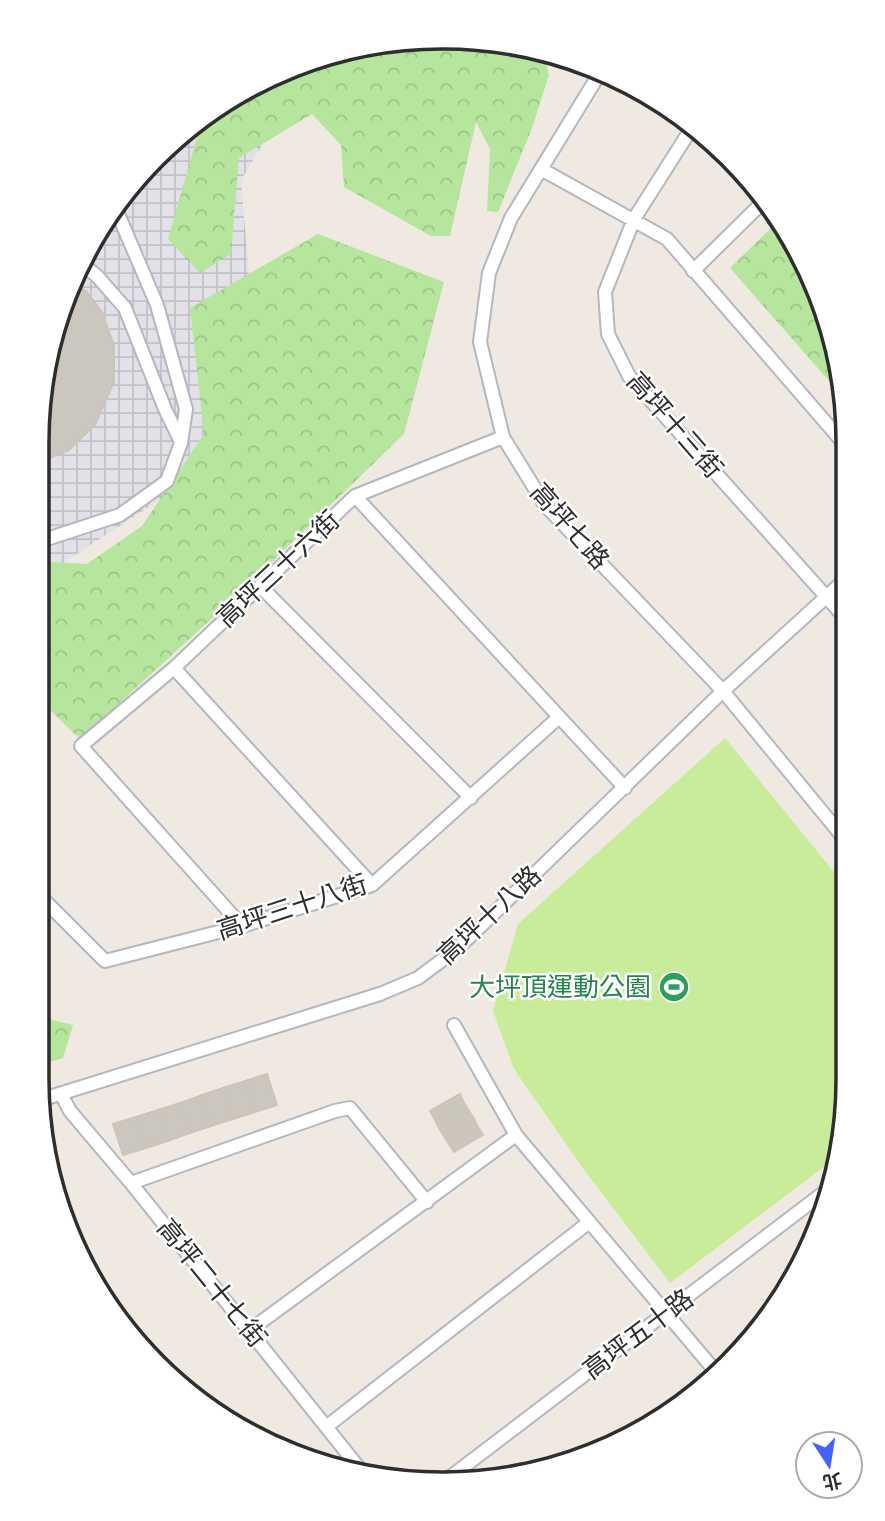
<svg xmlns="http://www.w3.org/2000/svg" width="885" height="1521" font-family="'Sofia Sans Condensed','Noto Sans TC',sans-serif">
<defs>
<pattern id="industrial-grid" width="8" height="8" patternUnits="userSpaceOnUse" patternTransform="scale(1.75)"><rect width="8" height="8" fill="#e3e1e8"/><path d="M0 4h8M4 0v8" fill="none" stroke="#c3c1c7"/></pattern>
<pattern id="forest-crowns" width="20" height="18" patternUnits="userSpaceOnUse" patternTransform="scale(1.75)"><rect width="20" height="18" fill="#b6e59e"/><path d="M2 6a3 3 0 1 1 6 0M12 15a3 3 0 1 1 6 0" fill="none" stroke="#9dc588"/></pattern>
</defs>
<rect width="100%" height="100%" fill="#efe9e1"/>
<path fill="url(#industrial-grid)" d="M309,67L241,180L262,433L37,580L38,416L58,312L105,217L217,105Z"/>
<path fill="url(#forest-crowns)" d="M521,44L544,54L549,75L532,128L498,212L487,211L490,149L476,122L450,236H431L344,187L341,145L312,114L239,158L231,254L200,273L168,239L200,126L217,105L363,45Z
M779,220L794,239L827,312L844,398L730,268Z
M318,234L444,282L404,434L243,590L80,739L49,709L37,714V561L87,564L142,526L204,434L190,308Z
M37,1016L73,1025L63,1058L37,1066Z"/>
<path fill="#c9ec9a" d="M725,738L847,888V1105L837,1157L670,1283L582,1167L514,1069L493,1011L518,924Z"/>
<path fill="#cbc7bf" stroke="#cbc5ba" stroke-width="2" d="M73,282L87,292L102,312L114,346V382L95,425L69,450L38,463V416L58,312Z
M267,1074L277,1105L255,1112L245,1081Z
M245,1081L255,1112L233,1119L223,1088Z
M223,1088L233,1119L211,1126L202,1095Z
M460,1094L464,1103L435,1120L430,1111Z
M202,1095L211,1126L190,1133L180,1103Z
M180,1103L190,1133L168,1141L158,1110Z
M464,1103L469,1111L439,1128L435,1120Z
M158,1110L168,1141L146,1148L136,1117Z
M469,1111L474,1119L444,1136L439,1128Z
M136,1117L146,1148L123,1155L113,1124Z
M474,1119L478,1127L449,1144L444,1136Z
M478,1127L483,1135L454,1152L449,1144Z"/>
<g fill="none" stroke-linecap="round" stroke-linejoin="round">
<g stroke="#b4b7c1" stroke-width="16">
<path id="minor" d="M598,76L511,218L489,273L480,342L503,437L545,505L723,691L847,842
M693,126L634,219L605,292L608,334L629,376L847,620
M541,169L667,239L847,447
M82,264L97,276L125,308L165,409L181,442
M693,271L764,201
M355,496L625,788
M37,539L50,538L120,515L167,481L181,443L186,409L157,305L115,207
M261,587L471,798
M174,668L372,885
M37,893L105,961L242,926L372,885L558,718
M242,926L81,746L174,668L355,496L503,437
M454,1025L516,1135L716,1372
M61,1094L70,1111L131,1183L363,1473
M40,1100L380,994L418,978L457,949L723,691L847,578
M131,1183L335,1111L350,1108L427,1202
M250,1330L516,1135
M326,1427L588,1223
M445,1481L831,1187"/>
</g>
<use href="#minor" stroke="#fff" stroke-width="12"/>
</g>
<defs>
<g id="stadium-disc" transform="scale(1.575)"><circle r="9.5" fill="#2e9e5b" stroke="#fff"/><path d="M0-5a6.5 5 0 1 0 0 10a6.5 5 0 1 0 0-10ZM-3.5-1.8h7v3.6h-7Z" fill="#fff"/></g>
</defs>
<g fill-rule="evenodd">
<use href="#stadium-disc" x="674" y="987"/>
</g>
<g text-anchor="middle" stroke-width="5" stroke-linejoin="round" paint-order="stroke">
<g font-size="26" fill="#2e2e2e" stroke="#fff">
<text transform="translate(675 425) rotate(49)" y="9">高坪十三街</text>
<text transform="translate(570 526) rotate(49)" y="9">高坪七路</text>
<text transform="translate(278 569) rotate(-43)" y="9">高坪三十六街</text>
<text transform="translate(292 907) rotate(-18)" y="9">高坪三十八街</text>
<text transform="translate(489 915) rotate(-43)" y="9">高坪十八路</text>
<text transform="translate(212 1283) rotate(51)" y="9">高坪二十七街</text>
<text transform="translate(638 1334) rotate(-37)" y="9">高坪五十路</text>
</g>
<g font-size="26" fill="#27864d" stroke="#fff" text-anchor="end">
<text x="651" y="996">大坪頂運動公園</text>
</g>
</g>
<path d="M0 0H885V1521H0ZM442 49H443A393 393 0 0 1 836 442V1079A393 393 0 0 1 443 1472H442A393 393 0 0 1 49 1079V442A393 393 0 0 1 442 49Z" fill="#fff" fill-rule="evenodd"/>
<path fill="none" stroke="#2e2e2e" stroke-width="3.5" d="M442 49H443A393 393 0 0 1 836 442V1079A393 393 0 0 1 443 1472H442A393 393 0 0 1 49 1079V442A393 393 0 0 1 442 49Z"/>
<g transform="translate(829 1465) rotate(168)"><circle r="33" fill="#ffffff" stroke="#ababab" stroke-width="2"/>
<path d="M0-5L12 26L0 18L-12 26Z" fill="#4264fb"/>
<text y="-10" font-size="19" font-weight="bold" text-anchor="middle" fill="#2e2e2e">北</text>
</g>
</svg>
